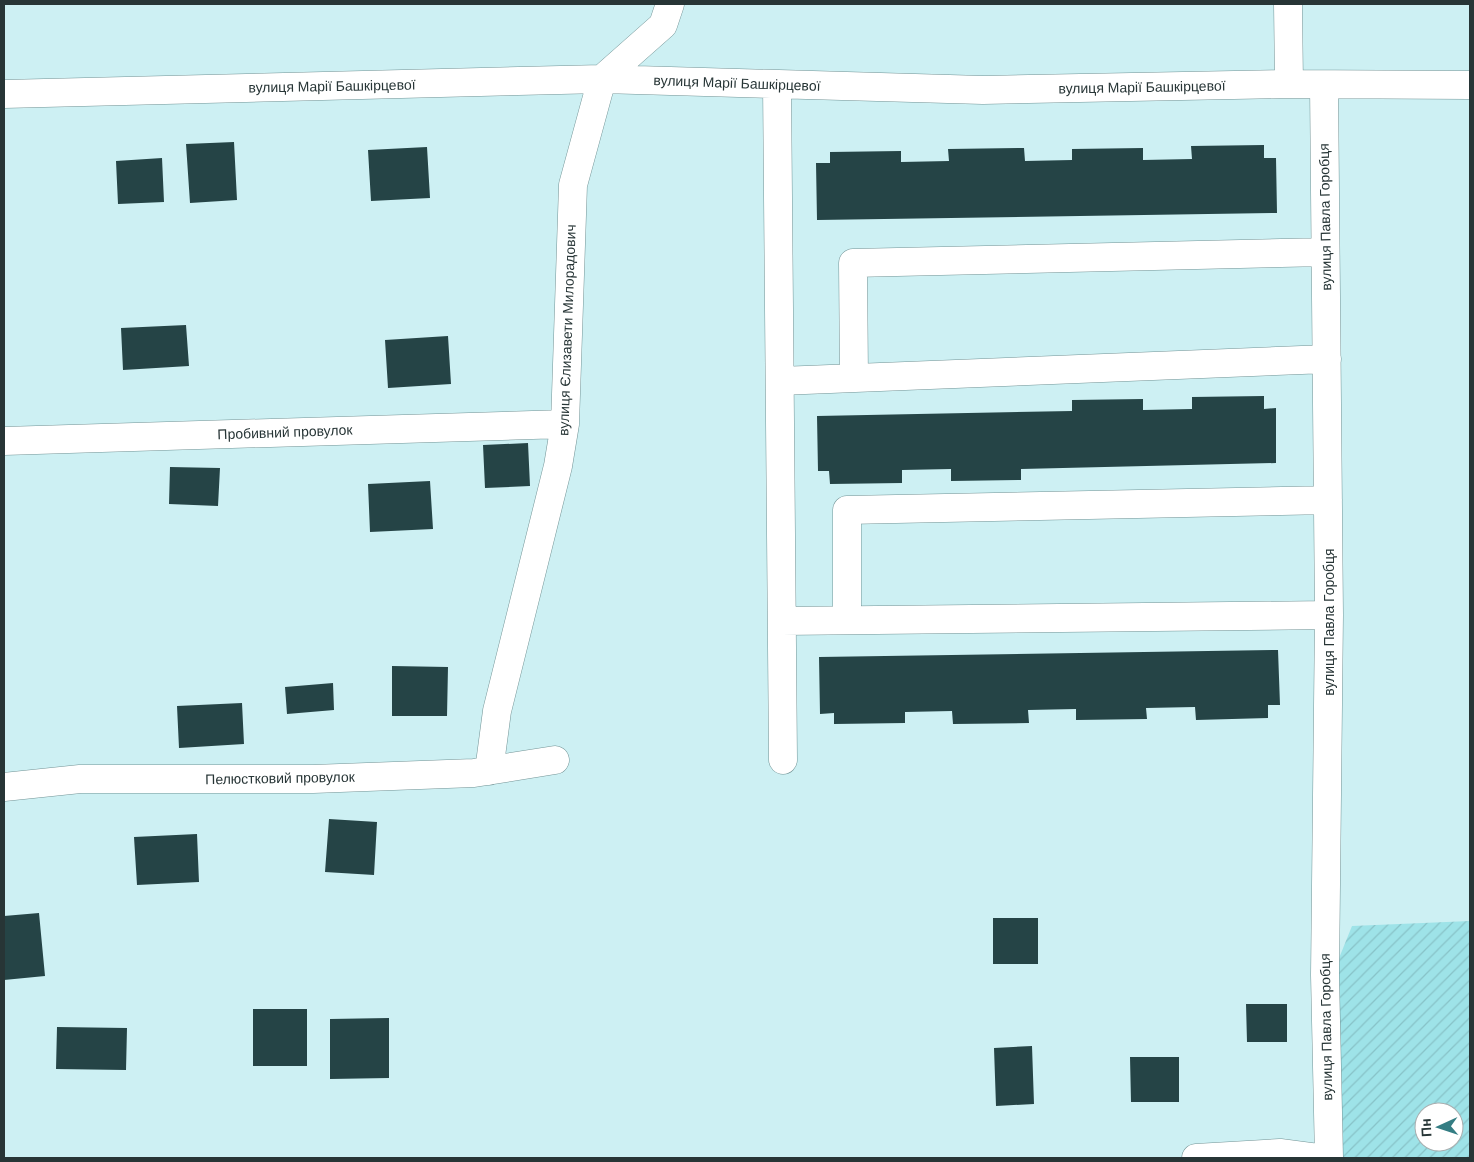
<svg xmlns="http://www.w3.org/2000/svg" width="1474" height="1162" font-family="'DM Sans',sans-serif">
<defs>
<pattern id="garden-furrows" width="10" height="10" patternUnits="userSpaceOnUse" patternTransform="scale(1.25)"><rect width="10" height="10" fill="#9ee3e8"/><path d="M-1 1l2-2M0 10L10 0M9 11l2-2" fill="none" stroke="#88c3c8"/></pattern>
</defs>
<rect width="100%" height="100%" fill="#cdf0f3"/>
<path fill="url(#garden-furrows)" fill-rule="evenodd" d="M1470,921V1158H1338L1333,973L1352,926ZM1424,1112H1454V1142H1424Z"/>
<path fill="#254446" d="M234,142L237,200L190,203L186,144Z
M1264,145V158H1276L1277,213L817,220L816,163H830V152L901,151V162L949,161L948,149L1024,148L1025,161L1072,160V149L1143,148V160L1192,159L1191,146Z
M427,147L430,198L371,201L368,150Z
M162,158L164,202L118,204L116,161Z
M186,325L189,366L123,370L121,328Z
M448,336L451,384L388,388L385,340Z
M1264,396V409L1276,408V463L1021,469V480L951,481V469L902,470V483L830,484L829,471H818L817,416L1072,411V400L1143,399V410L1192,409V397Z
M528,443L530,486L485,488L483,445Z
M170,467L220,468L218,506L169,504Z
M430,481L433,529L370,532L368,484Z
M1278,650L1280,705H1268V718L1196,720L1195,707L1146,708L1147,719L1076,720V709L1028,710L1029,723L953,724L952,711L905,712V723L834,724V713L820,714L819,657Z
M392,666L448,667L447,716H392Z
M333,683L334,710L287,714L285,687Z
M242,703L244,744L179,748L177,706Z
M329,819L377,822L374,875L325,872Z
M197,834L199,882L137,885L134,837Z
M39,913L45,976L4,980V916Z
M993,918H1038V964H993Z
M1246,1004H1287V1042H1247Z
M253,1009H307V1066H253Z
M389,1018V1078L330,1079V1019Z
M57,1027L127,1028L126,1070L56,1069Z
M1032,1046L1034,1104L996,1106L994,1048Z
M1130,1057H1179V1102H1131Z"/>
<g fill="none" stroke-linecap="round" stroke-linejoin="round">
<g stroke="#739496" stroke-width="29">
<path id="minor" d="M1288,4L1289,84
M777,84L783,760
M1324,85L1329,615L1325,975L1329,1158
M4,94L602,79L983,90L1289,84L1470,85
M854,378L853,263L1325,252
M780,381L1327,359
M4,441L565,424
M847,620V510L1328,500
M782,621L1329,615
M489,771L497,711L558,466L565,424L573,185L602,79L663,25L670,4
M4,787L80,779H313L474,773L555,760
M1196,1158L1280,1153L1318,1158"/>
</g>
<use href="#minor" stroke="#fff" stroke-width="28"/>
</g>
<g text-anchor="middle" stroke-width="5" stroke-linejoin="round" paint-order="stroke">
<g font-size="14" fill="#273536" stroke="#fff">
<text transform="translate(737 83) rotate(2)" y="5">вулиця Марії Башкірцевої</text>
<text transform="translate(332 86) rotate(-1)" y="5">вулиця Марії Башкірцевої</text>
<text transform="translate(1142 87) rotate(-1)" y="5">вулиця Марії Башкірцевої</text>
<text transform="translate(1325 217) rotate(-91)" y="5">вулиця Павла Горобця</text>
<text transform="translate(567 330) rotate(-88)" y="5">вулиця Єлизавети Милорадович</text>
<text transform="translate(285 432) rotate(-2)" y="5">Пробивний провулок</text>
<text transform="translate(1329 622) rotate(-90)" y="5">вулиця Павла Горобця</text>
<text transform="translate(280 778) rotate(-1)" y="5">Пелюстковий провулок</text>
<text transform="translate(1326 1027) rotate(-91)" y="5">вулиця Павла Горобця</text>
</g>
</g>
<rect width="1474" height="1162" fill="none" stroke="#273536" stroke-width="10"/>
<g transform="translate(1439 1127) rotate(267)"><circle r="24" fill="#ffffff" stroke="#a9aeaf"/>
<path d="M0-4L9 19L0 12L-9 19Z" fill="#347d83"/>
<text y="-8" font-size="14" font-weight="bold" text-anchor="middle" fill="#273536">Пн</text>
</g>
</svg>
